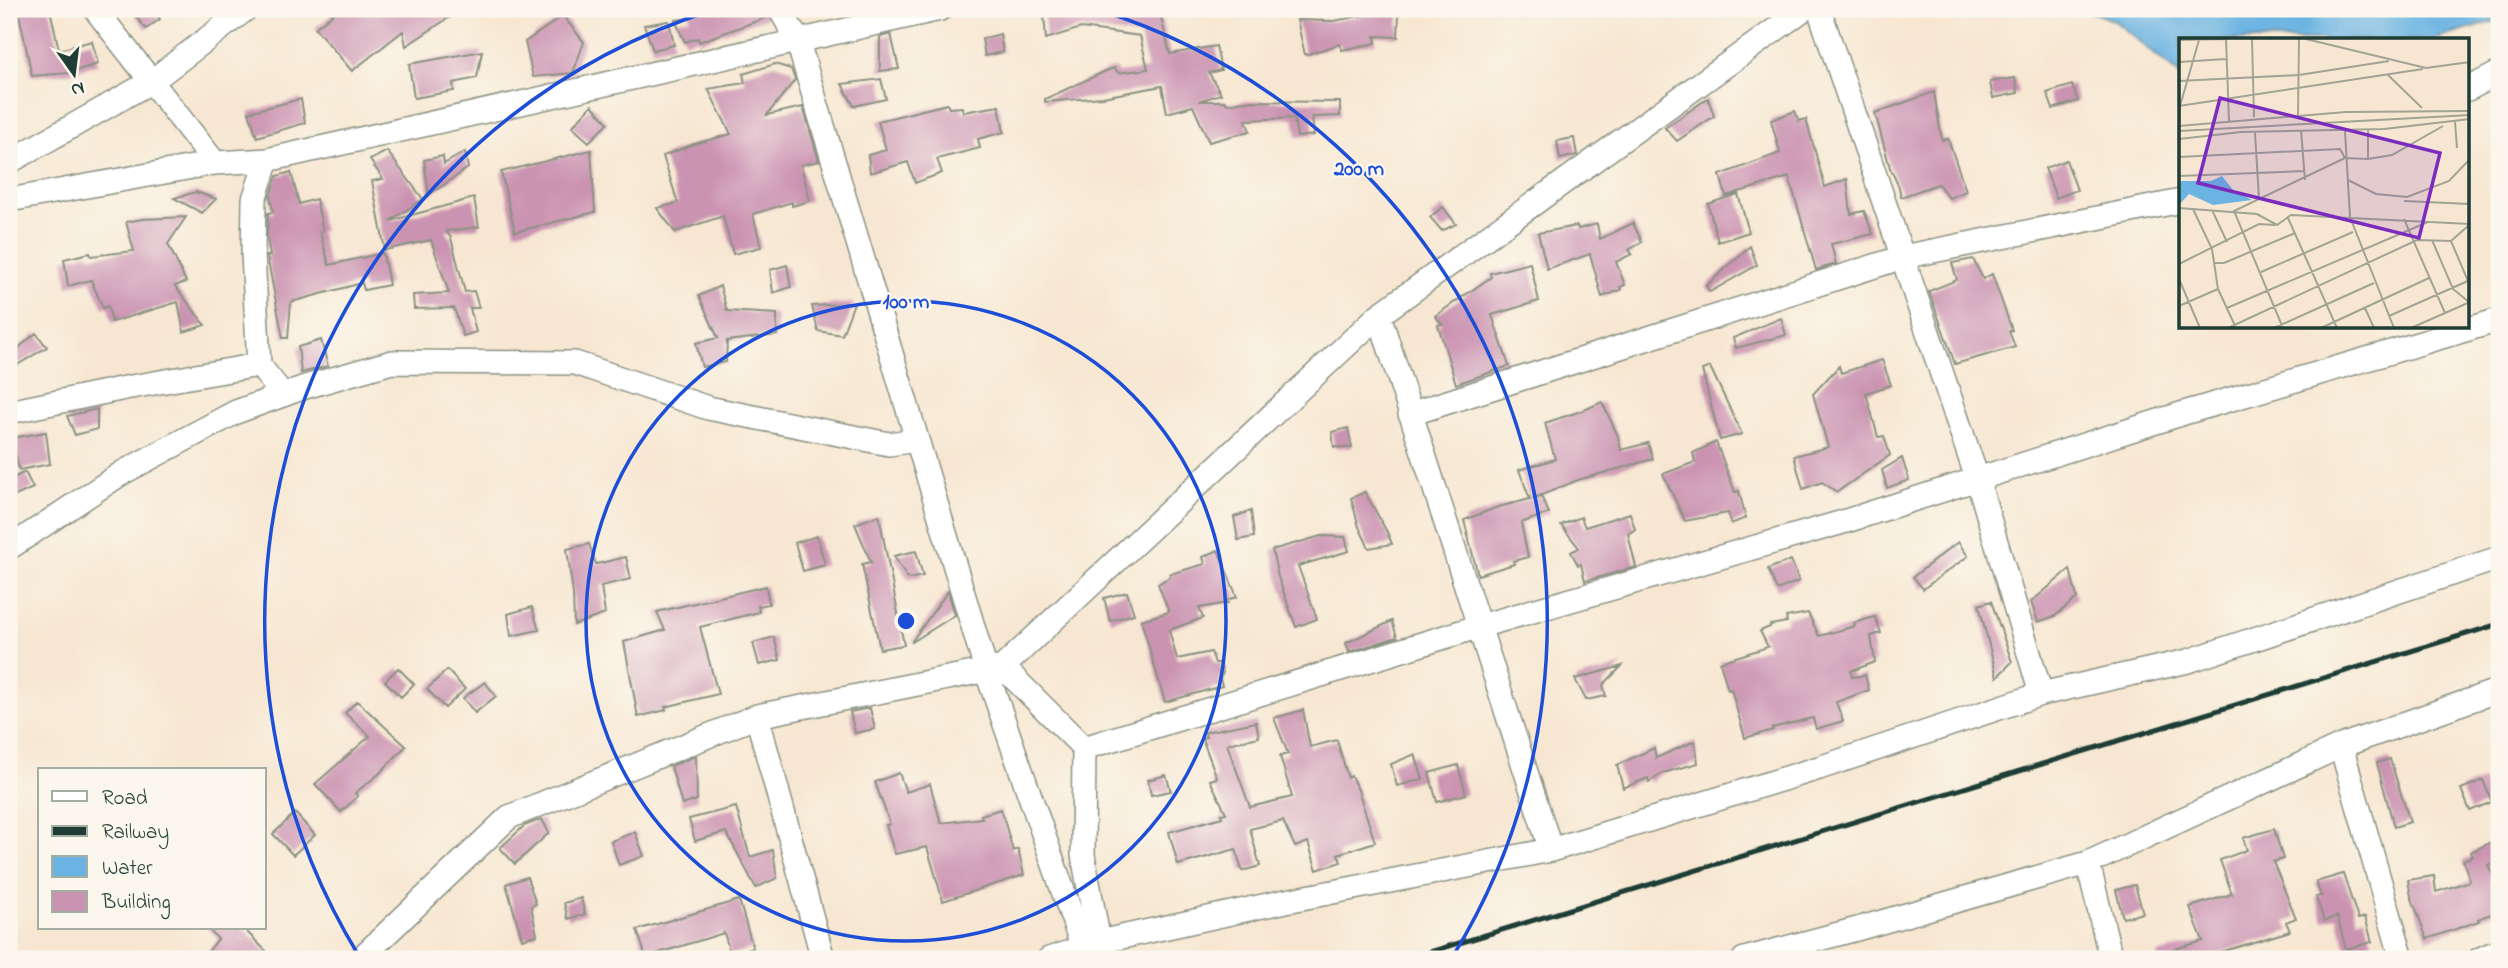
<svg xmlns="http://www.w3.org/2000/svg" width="2508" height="968" font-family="'Indie Flower',sans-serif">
<rect width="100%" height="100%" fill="#fbf7ec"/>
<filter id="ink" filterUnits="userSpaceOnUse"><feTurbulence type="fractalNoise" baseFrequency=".0143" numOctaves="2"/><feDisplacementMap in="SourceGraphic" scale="14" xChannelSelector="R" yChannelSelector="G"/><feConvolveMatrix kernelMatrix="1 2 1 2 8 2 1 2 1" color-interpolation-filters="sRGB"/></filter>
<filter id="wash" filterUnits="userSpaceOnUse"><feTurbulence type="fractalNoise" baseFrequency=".00686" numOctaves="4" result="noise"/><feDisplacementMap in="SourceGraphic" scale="28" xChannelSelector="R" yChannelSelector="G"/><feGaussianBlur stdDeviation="1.57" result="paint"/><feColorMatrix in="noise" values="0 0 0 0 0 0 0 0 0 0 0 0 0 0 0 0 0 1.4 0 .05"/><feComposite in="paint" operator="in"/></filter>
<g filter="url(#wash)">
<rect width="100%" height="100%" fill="#f7e7d2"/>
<path fill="#6bb3e2" stroke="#45788b" stroke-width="2" d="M2084,9H2499V20L2433,40H2181V76L2115,21Z"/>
<g id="blocks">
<path fill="#ca93b1" d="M18,9H50L59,50L92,41L98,64L68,73L32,76Z
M130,9H150L160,19L146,29Z
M339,9H462L406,46L403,31L352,71L315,28Z
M687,9H766L768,17L699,42L698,38L685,42L675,20L690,18Z
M1061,9H1159L1170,54L1216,46L1221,70L1209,73L1221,94L1199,101H1225L1227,104L1244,101L1340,102V116L1312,117L1314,135L1297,137L1294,118L1246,120L1250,131L1209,142L1193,106L1167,113L1162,86L1103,97L1045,102V99L1108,70L1115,68L1118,73L1148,69L1140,36L1081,28L1046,39L1044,15Z
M1399,13L1398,37L1375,36L1376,43L1342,50L1340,44L1305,55L1297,20L1334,21L1370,14Z
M563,16L584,42L573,73L533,77L525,42Z
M669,21L674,45L653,50L644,25Z
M891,34L899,69L880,71V37Z
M1000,34L1003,52L985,56L982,39Z
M482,51L477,78L453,83L454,91L414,98L409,64Z
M775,64L791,69L795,80L767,115L803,107L819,161L801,165L810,201L792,206V202L753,214L761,247L733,254L723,216L675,232L657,208L678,203L663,156L694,144L731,134L708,89L745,83L743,74Z
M2015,78L2018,93L1993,98L1990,82Z
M881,79L886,99L854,106L842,84Z
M2072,85L2078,101L2053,109L2047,93Z
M1934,92L1942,140L1948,139L1966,191L1949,198L1938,184L1901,197L1899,187L1890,168L1875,113Z
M1708,98L1714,116L1677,141L1665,128Z
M301,99L305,123L257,137L249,112Z
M947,104L949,108L962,107L963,112L999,106L1004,132L978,139L980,148L937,159L942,173L915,183L908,162L870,173L868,155L886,150L878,121Z
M592,105L608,123L589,142L572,127Z
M1795,111L1799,121L1806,119L1825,187L1847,179L1851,214L1864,211L1873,234L1831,244L1836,264L1816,270L1789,177L1726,196L1720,175L1780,153L1771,120Z
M1574,138L1577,155L1560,159L1557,141Z
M591,150L595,212L515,232L501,172Z
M387,151L423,199L390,221L474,198L479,227L446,231L451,238L465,292L474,291L479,308H470L476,332L463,336L454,308L414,309L413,295L449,293L431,240L385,250L372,181L383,179L370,160Z
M465,152L468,168L429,195L424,160L443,156L444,164Z
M2066,160L2077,190L2056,198L2045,168Z
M291,172L299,204L316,199L323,231L320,232L329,265L383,253L389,285L364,290L362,283L291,302L288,338H283L267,256H270L267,237L268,213L273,212L270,196L277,176Z
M196,192L216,199L202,213L174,198Z
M1738,194L1749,232L1718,242L1708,204Z
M1443,207L1456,224L1442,231L1430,217Z
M186,217L168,244L186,282L175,286L205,325L184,332L178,302L112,322L108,306L103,308L91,280L68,286L64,259L90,253L91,256L134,251L126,222L142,219Z
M1633,223L1642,242L1629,250L1632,254L1616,262L1625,285L1620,287L1621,290L1602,297L1590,254L1547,269L1538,233L1577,226L1578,229L1597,224L1600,239Z
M1750,246L1757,265L1710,292L1706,286Z
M1973,259L1983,279L1992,274L2012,330L2009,331L2015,347L1955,364L1929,291L1957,280L1952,263Z
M1530,263L1539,301L1492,315L1509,366L1456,384L1438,325L1442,324L1435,316L1491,277L1490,273Z
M787,265L791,287L773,293L770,270Z
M720,286L727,311L777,314V335L727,341L726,362L702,367L696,343L718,338L699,296Z
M854,303L842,335L818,331L812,306Z
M1781,318L1786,335L1736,348L1733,338Z
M36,333L47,347L9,370V356Z
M321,340L328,366L301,373L298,347Z
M1882,360L1891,385L1866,393L1878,437L1884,436L1890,455L1837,492L1822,482L1803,489L1794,456L1828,447L1813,394L1839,366L1841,373Z
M1710,367L1742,434L1720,440L1702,370Z
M1602,402L1618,436L1621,450L1648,443L1653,459L1578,480L1532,499L1541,496L1549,513L1521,523L1528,557L1513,561L1514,564L1478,575L1464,520L1498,507L1530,499L1519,470L1555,459L1545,423L1584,410Z
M97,409V429L75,435L67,416Z
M1348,428L1352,448L1334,447L1332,432Z
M46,432L50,464L19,470L12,438Z
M1716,442L1735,492L1739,491L1746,518L1731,524L1728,513L1685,521L1663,474L1695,462L1693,453Z
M1902,458L1909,480L1887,488L1882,470Z
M25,472L33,488L9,499V480Z
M1365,492L1387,532L1392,544L1369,548L1359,527L1351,498Z
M1251,511L1254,537L1238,540L1234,517Z
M1630,513L1635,529L1628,534L1636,567L1585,581L1581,564L1578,565L1571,552L1579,548L1561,525L1581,517L1585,527Z
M879,515L904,645L880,649L862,564L871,562L855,524Z
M817,536L825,565L803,571L795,543Z
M1321,536L1345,537L1349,551L1298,566L1317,619L1296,627L1278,577L1272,550Z
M1958,542L1968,556L1923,589L1913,577Z
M589,544L596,564L626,557L631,579L601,586L605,614L574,625L573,594L567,549Z
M1218,550L1237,597L1227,600L1228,603L1199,608L1203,618L1169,630L1177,659L1211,652L1215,663H1220L1223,673L1220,678L1222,686L1165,702L1141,620L1169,612L1158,584L1170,577V574L1205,564L1203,557Z
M916,551L923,576L908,579L894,556Z
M1791,560L1799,581L1777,590L1768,569Z
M2070,569L2077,598L2055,616L2038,622L2031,602Z
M766,586L769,604L758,606L759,612L700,627L718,694L665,707L666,710L638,717L624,642L665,630L657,612Z
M948,591L955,615L912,642V641Z
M1127,592L1134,614L1110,621L1104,598Z
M1991,601L2012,662L1997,677L1979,605Z
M532,607L539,630L511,636L508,614Z
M1808,613L1819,636L1855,626L1854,623L1875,617L1881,633L1871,636L1875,662L1851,671L1852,677L1865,675L1869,690L1836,702L1843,721L1816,729L1813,718L1772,728L1773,730L1745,738L1731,689L1728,690L1720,662L1768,647L1760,631L1770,627V625L1787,622L1786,617Z
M1392,621L1397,637L1349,652L1346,643Z
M774,637L780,660L759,665L753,643Z
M1622,666L1603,685L1606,696L1586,700L1575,679Z
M398,668L414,684L401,697L385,681Z
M447,670L465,689L445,708L427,689Z
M485,682L496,696L475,713L463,698Z
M357,701L406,746L379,774L355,793L358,796L341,812L315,784L370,736L345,713Z
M870,708L875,729L855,733L850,712Z
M1303,710L1310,747L1337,740L1348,778L1351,776L1358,790L1375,842L1338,854L1341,862L1317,870L1308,842L1295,847L1283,821L1250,829L1260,866L1242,871L1236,849L1178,865L1169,832L1222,817L1221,814L1226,813L1210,780L1217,778L1202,738L1206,737L1205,732L1256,722L1259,737L1227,744L1250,807L1292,797L1280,756L1288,754L1274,718Z
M1695,741L1698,763L1663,773L1649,782L1648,778L1623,788L1617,765L1654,748L1656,758Z
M1415,754L1423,779L1397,786L1391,764Z
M696,756L697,800L682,805L671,766Z
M2390,759L2410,822L2394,827L2377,763Z
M1458,765L1466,794L1437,802L1429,773Z
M899,773L906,792L930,784L941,823L982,818L981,815L1001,809L1013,851L1018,849L1024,875L943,901L927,847L895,854L886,825L890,824L875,782Z
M1166,775L1171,791L1151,795L1148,780Z
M2483,780L2492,802L2470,811L2461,789Z
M736,807L750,857L773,850L777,878L756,888L726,832L695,841L689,819Z
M295,813L315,835L293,855L273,834Z
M542,819L549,833L515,864L500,848L524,826Z
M2274,829L2283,859L2273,862L2296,918L2286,922L2290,931L2221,952L2224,959H2158L2157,954L2203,941L2190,907L2232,894L2220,860L2247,850L2243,838Z
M635,832L644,856L619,865L611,841Z
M2495,840L2499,849V860L2488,865L2499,888V911L2478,919L2479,921L2427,939L2411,896L2408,880L2434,876L2436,892L2470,881L2463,860L2473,856L2471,852Z
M2343,874L2358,919L2365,917L2372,942L2346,949L2337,916L2324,921L2316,897L2321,896L2316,882Z
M527,877L536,904L531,906L537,935L522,939L506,884Z
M2135,885L2143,913L2123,918L2116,890Z
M581,898L585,914L568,919L564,903Z
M739,900L753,948L731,955L724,933L646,957L637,930Z
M207,928H243L274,959H202L218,939Z"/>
</g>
</g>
<g filter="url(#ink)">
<use href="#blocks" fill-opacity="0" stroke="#8b9283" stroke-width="2"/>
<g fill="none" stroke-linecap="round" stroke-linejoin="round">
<g stroke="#8b9283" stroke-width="26">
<path id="minor" d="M95,9L215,163
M780,9L797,39L986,670L1083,948
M1819,9L1978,481L2041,694
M2468,89L2499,73
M267,160L254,199L253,254L259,365L283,395
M9,162L152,81L246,9
M9,200L215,163L267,160L940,9
M1379,315L1551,850
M9,412L125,388L259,365
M1410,414L1903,257L2181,201
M9,548L122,473L236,412L305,387L392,362L575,363L708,408L889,444L917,440
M1003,667L1379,315L1804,9
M757,716L823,959
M2341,746L2402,959
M1084,748L1083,855L1099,942
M2088,863L2111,959
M360,959L509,817L757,716L1003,667L1084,748L1477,627L1843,522L2184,413L2499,320
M1049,959L1099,942L1286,901L1551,850L1819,768L2041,694L2188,661L2499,558
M1744,959L1857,929L2088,863L2341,746L2499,690
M2480,959L2499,951"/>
</g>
<use href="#minor" stroke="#fff" stroke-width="23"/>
<path stroke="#1f3d34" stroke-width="5" d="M1407,959L2499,624"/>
</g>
</g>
<g fill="none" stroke="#1d4ed8" stroke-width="3.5">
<circle cx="906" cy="621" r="320"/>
<path d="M359 956A641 641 0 0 1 713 10M1099 10A641 641 0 0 1 1453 956"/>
</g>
<g transform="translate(2179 38)">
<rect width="290" height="290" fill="#f7e7d2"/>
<path d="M43,138L54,152L73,162L34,167L10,156L0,167V143H32Z" fill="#6bb3e2"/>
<path fill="none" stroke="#a1a393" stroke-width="2" d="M47,1L50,83M73,1L75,79M127,1L247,30L291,24M0,2L47,1M0,24L47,21M208,36L243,70M0,43L120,37L210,23M0,68L244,31M119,78L120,1M276,84L278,110M0,88L167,74L291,73M122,92L126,142M189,92V121M0,93L291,77M166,93L171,179L215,290M76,95L80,161M0,101L62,94L205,91L291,81M0,102L1,68L20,2M0,119L161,111L166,120L189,121L213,117L264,88M0,138L125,133M169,142L197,156L228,159L270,143L291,121M225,163L291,166M0,170L78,176L98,187L112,177L291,186M14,171L33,211L39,251L57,290M33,172L48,204M109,180L158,290M225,181L266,275M253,202L274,251L290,264M272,203L289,188M35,225H45L116,195M0,226L80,186L96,187M82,234L174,194M0,241L21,290M0,268L39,251M48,270L249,184M186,270L195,290M210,278L291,242M49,290L238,202L272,203L289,243M95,290L195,245M104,290L55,173L166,120M142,290L250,240M232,290L291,264"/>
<path fill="#7b2cbf" fill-opacity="0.15" stroke="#7b2cbf" stroke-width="3.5" d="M41,60L261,115L240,200L19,145Z"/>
<rect width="290" height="290" fill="none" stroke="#1f3d34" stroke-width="3.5"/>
</g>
<circle cx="906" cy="621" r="10" fill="#1d4ed8" stroke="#fbf7ec" stroke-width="3.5"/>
<g font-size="21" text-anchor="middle" font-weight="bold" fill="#1d4ed8" stroke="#fbf7ec" stroke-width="5" stroke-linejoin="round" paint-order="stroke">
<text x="1359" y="175">200 m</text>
<text x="906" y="308">100 m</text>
</g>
<rect width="2508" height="968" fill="none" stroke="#fbf7ec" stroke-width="35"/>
<rect x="38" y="768" width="228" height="161" fill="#fbf7ec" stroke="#a3ada2" stroke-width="2"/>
<rect x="52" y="791" width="35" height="10" fill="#ffffff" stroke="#a3ada2" stroke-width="2"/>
<text x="102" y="804" font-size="21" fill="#1f3d34">Road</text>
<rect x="52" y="826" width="35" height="10" fill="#1f3d34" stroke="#a3ada2" stroke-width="2"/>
<text x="102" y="838" font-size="21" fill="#1f3d34">Railway</text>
<rect x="52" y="856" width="35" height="21" fill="#6bb3e2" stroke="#a3ada2" stroke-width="2"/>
<text x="102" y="874" font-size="21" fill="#1f3d34">Water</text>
<rect x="52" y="891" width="35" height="21" fill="#ca93b1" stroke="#a3ada2" stroke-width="2"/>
<text x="102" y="908" font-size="21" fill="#1f3d34">Building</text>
<g transform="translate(74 74) rotate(166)" stroke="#fbf7ec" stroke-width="5" paint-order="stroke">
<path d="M0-5L12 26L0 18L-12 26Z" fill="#1f3d34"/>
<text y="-10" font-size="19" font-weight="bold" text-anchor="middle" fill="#1f3d34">N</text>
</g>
</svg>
